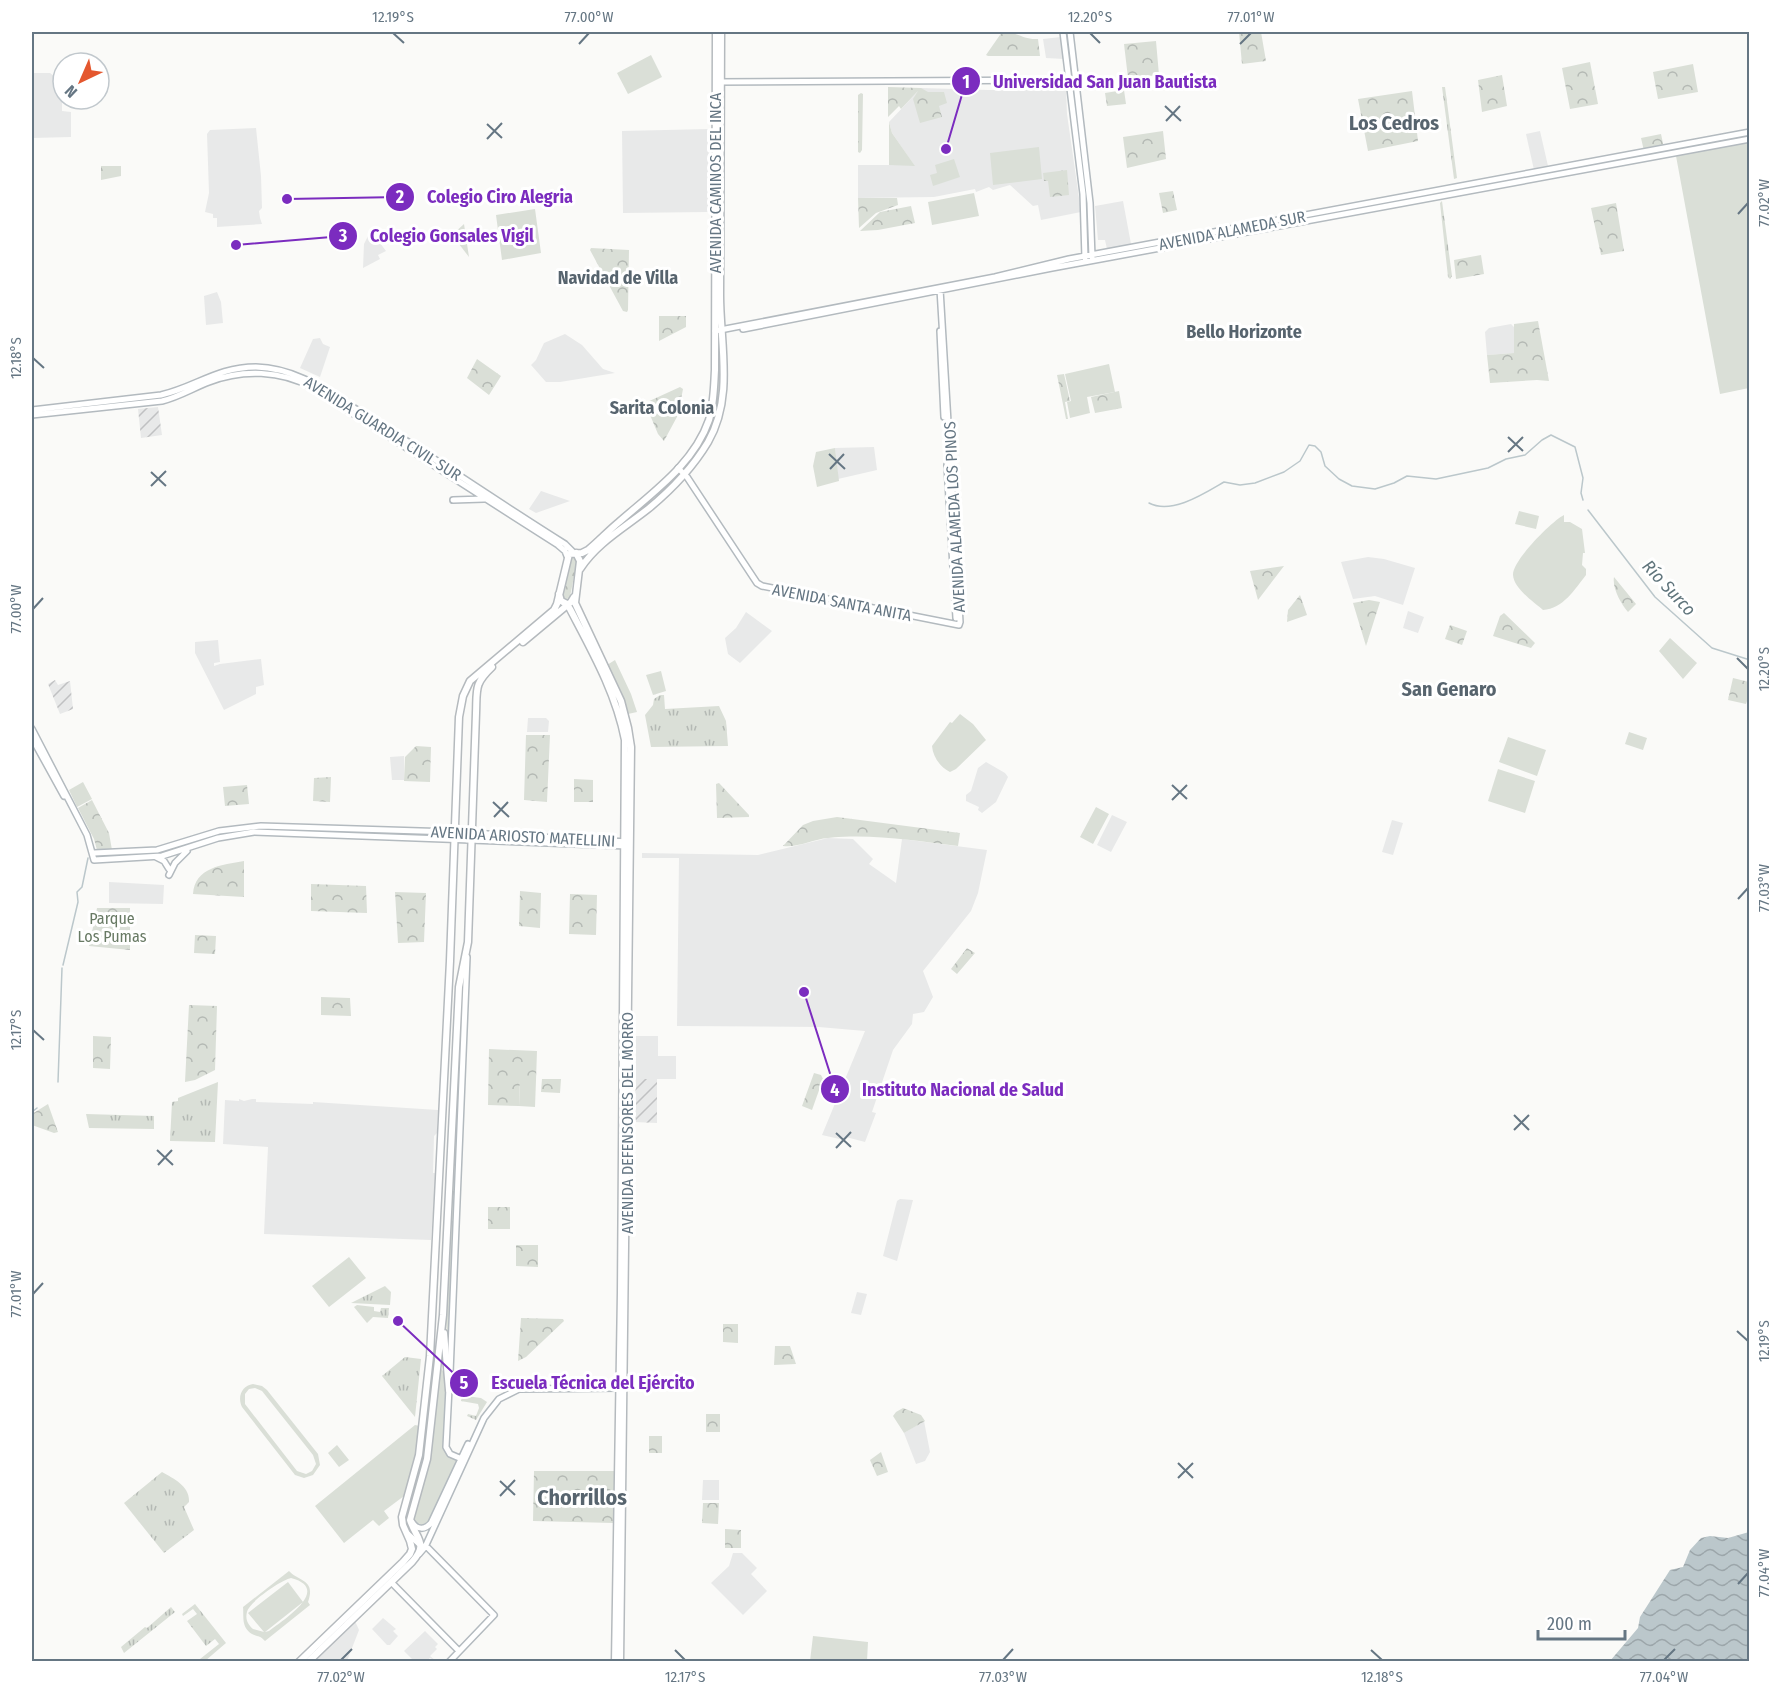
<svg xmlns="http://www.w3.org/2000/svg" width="1781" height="1693" font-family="'Fira Sans Condensed',sans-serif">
<defs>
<pattern id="industrial-furrows" width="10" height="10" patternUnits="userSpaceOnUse" patternTransform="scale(1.5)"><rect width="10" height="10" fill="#e8e9e9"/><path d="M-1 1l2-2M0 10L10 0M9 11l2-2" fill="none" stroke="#c0c1c2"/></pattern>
<pattern id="grass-tufts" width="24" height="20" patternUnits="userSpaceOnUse" patternTransform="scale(1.5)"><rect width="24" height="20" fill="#dadfd7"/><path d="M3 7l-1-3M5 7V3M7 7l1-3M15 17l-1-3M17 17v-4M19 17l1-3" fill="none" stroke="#b4b9b4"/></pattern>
<pattern id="park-crowns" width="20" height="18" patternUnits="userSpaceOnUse" patternTransform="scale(1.5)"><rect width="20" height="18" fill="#dadfd7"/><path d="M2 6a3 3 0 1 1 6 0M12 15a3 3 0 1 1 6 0" fill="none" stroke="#b4b9b4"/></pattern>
<pattern id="water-waves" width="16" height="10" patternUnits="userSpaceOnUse" patternTransform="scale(1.5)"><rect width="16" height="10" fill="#bbc7cb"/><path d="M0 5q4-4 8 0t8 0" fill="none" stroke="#9ca6aa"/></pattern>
</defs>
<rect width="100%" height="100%" fill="#fafaf8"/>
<path fill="#e8e9e9" d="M1061,37L1064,59L1046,58L1043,39Z
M33,73H50L62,82V111L71,112V137L32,138Z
M921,88L988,90L1066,89L1067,114L1081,212L1041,220L1038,205L1033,206L1010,185L993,190L989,187L976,192L975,189L934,197L858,198V165H914L892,133L889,122Z
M256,128L261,176L262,208L259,211L260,218L262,224L217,227V218H213V214L205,212L209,193L207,134L210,130Z
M709,129L708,212L623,213L622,131Z
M1540,131L1548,166L1534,170L1526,134Z
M1123,201L1131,244L1107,249L1105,240H1098L1095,206Z
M369,234L380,243L386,251L378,255L380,259L363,268L364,244Z
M217,292L221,302L223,323L206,325L204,296Z
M1511,324L1514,327V353L1487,355L1485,332L1489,328Z
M565,334L582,345L603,369L615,373L560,382H546L531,365L536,360L544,343Z
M320,338L323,344L330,347L320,377L300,368L313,339Z
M874,447L877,470L838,479L835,448Z
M541,491L570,501L536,513L529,509Z
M1368,557L1384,559L1415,568L1403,605L1375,596L1353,599L1341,562Z
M1408,611L1424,617L1418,633L1403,628Z
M746,612L772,631L740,663L728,654L725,638L736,628Z
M218,640L220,662L214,663V666L220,664L261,659L264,685L256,687V694L224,710L195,653V642Z
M528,718H546L549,721L548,732H527Z
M404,756V780H392L390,757Z
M986,762L1005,773L1008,777L996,802L982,813L978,810L979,807L966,801V795L971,791L978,768Z
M1112,815L1127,822L1111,852L1097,845Z
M1392,820L1403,823L1393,855L1382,852Z
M828,838L853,839L873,859L869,864L896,883L902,839L987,850L978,893L971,911L923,971L933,997L924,1012L913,1014L912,1024L893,1050L872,1112L876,1113L865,1142L846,1137L844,1140L822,1135L865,1031L819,1027L677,1026L679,858H642V853L758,855Z
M109,882L164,885L163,904L109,903Z
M636,1036H658V1056H676V1079H636Z
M239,1099L244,1101L252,1099H256V1102L313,1104V1102L438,1110L437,1133L434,1136L433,1173H436L431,1240L264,1234L268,1147L223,1144L225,1100L239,1101Z
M900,1199L913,1200L897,1261L883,1256L897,1201Z
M857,1292L867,1294L861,1315L851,1313Z
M924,1421L930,1452L925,1461L916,1464L904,1433Z
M703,1480H719V1500H702Z
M733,1553H742L757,1568L751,1574L767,1591L743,1615L711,1583L729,1566Z
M383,1618L396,1629L393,1631L398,1636L390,1645H387L372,1629Z
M355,1621L359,1630L347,1661L313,1662Z
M425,1631L438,1644L435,1647L437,1649L430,1656L436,1661L430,1658L426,1661H414L404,1651Z"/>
<path fill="url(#industrial-furrows)" d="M158,407L162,435L141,438L138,409Z
M55,680L58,685L70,681L73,709L60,714L48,684Z
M636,1079H657V1123L634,1122Z"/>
<path fill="url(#grass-tufts)" d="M1442,87H1445L1457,178L1454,179Z
M861,93L863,94L862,150L860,153L858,152V95Z
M1442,201L1452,276L1450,279L1448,277L1440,203Z
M717,339H720C725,393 721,424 686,467C689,457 703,444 708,432C720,402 717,371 717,339Z
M661,671L666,691L653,695L646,675Z
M660,695H664L665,709L719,706L726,721L728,746L651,747L645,715L653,705L654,699Z
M465,960L448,1361L446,1319L461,980Z
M218,1082L215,1142L170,1141L172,1102L178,1101V1098Z
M86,1114L154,1116V1129L89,1128Z
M385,1286L391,1292L390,1305L351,1303Z
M357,1305L374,1307V1311L380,1312L381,1308H389L388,1318L373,1317L367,1323L354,1307Z
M405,1357L421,1359L415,1417L382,1376Z
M466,1396L481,1398L487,1402L476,1420L467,1416L468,1414L476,1416L479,1408L478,1404L461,1401L462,1397Z
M162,1472C174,1479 190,1486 189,1502L184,1507L194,1530L164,1553L124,1503Z
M195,1604L226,1643L205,1661L200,1659L219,1644L215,1639L206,1646L187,1621L197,1614L193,1609L183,1616L182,1614Z
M171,1607L175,1612L124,1653L121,1647L145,1627L147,1628Z"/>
<path fill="url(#park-crowns)" d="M1002,32C1018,32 1023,40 1038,39L1040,56H988L986,55Z
M1239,32H1261L1266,61L1242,64Z
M1156,41L1159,75L1128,78L1124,44Z
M1590,62L1598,104L1570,109L1562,68Z
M1693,64L1698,92L1658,99L1653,72Z
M1502,75L1507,106L1482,112L1478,80Z
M888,87L921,88L928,92H944L947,103L939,106L942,117L920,123L913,99L918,91L901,109L899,106L888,117Z
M1124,90L1126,104L1107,106L1105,93Z
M1412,91L1418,141L1368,151L1358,99Z
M1163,131L1166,159L1127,168L1123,137Z
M1661,134L1664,148L1644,151L1641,138Z
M101,166H121V176L101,180Z
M1067,170L1069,195L1050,197L1048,181H1044L1043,173Z
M1173,191L1177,210L1163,213L1159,193Z
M858,198H897L898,205L876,213L859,228Z
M1616,203L1624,251L1601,255L1591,208Z
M911,206L915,223L878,230L860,231L880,212Z
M591,248L629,250L628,310L627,312L623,311L590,250Z
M1481,255L1484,274L1456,279L1454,260Z
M659,316H686V327L659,341Z
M1538,321L1549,381L1537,380L1490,383L1487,355L1514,353V324Z
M477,359L501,376L489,395L467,378Z
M1064,374L1070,401L1065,402L1068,419H1066L1057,375Z
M680,387L683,389L678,415L664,441L658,434L645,403Z
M1119,391L1122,408L1095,413L1091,397Z
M571,557L576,558L577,561L570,597L566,600L562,596Z
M1284,566L1258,600L1250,571Z
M1614,577L1636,604L1628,612C1621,604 1612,588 1614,577Z
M1300,595L1307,615L1287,622L1288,610Z
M1369,600L1380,602L1366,646L1353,603Z
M1504,613L1535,643L1531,648L1493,636L1500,616Z
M1450,625L1467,631L1462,645L1445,639Z
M1733,678L1749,682V695L1746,704L1728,700Z
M526,735H550L547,802L524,800Z
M416,746L431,747L430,782L404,781L405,757Z
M331,777L330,802L313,801L314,778Z
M574,779L593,780V802H574Z
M719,783L749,815V817L717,818L716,784Z
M247,785L249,804L225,806L223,787Z
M92,800L109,833L112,850H97L94,839L78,808Z
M837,817L960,833L958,846C918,841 869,833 828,838C814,839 797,848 783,846L803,825L813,821Z
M244,861V897L193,894C195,867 222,865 244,861Z
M311,884L366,886L367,913L311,911Z
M520,891L541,893L540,928L519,926Z
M395,892L426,893L424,942L398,943Z
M570,894L597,895L596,935L569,934Z
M97,908H130V950L89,946Z
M195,935L216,936L215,954L194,953Z
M967,948L975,953L957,974L951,969Z
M321,997L350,998L351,1016L321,1015Z
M189,1005L217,1006L215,1070L195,1080L185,1082Z
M93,1036L111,1037L110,1069L93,1068Z
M489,1049L537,1051L536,1080H520L519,1106L488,1105Z
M814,1073L821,1075L823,1079L812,1110L802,1106Z
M542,1079H561L560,1093L541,1092Z
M48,1104L58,1132L54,1133L32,1125V1114Z
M488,1207H510V1229H488Z
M516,1245H538V1267L516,1266Z
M521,1318L563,1319L564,1321L526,1357L518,1361Z
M723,1324H738V1343L723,1342Z
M775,1346H790L796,1364L774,1365Z
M903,1408L921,1415L925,1421L904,1433L893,1416L896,1412Z
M706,1414H720V1432H706Z
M649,1436H662V1453H649Z
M881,1452L888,1472L877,1476L870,1460Z
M534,1471H614V1523L533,1521Z
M703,1503H719L718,1524L702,1523Z
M725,1529L741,1530V1548H725Z"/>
<path fill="#dadfd7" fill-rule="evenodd" d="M651,55L662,77L628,94L617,73Z
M889,122L892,133L915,166L889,165Z
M1749,142V388L1720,394L1676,156Z
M1039,147L1042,179L993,185L990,153Z
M954,159L960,177L933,186L930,175L937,173L935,165Z
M974,193L979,216L932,225L928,202Z
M535,209L541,253L502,260L496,215Z
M464,224L469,257L452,235Z
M1109,364L1115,392L1087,397L1090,413L1070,418L1067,402L1071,401L1065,374Z
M835,448L839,481L817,487L813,466L816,452Z
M1519,511L1539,516L1536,529L1515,524Z
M1564,515V522H1570L1582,529L1585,553H1583L1582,565L1586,569V575C1575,589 1563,609 1543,610C1534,602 1514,589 1513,575C1512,561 1552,521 1564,515Z
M1670,638L1697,663L1683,679L1659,651Z
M615,660L631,694L637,712L628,714L622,697L607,665Z
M960,714L973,724L986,740L956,769L950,772C940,767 933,757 932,746L950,722L952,723Z
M1629,732L1647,738L1643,750L1625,744Z
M1508,737L1546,750L1537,776L1499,762Z
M1498,769L1535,781L1525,813L1488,801Z
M83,782L92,799L77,807L69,790Z
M1096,807L1109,814L1093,844L1080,837Z
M851,822V836L824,837L823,824Z
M520,1080H536L535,1107L519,1106Z
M349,1257L366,1278L329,1307L312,1286Z
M441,1368L445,1375L446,1398L443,1446L447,1455L458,1461L429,1522L422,1525L416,1522L413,1517L428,1467Z
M253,1384L262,1386L267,1390L318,1454L320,1465L313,1475L304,1478L295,1475L242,1407C237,1396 242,1386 253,1384ZM255,1388L262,1391L313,1455L316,1464L312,1471L306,1474L297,1471L245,1404V1394L249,1389Z
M415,1425L420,1426L413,1470L404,1496L384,1511L389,1518L379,1526L373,1520L344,1543L315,1506Z
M337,1445L349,1460L339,1467L328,1453Z
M289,1571C299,1582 316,1579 308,1602L310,1605L265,1641C260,1635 258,1637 252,1634C241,1627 244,1617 243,1607ZM291,1578C333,1589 282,1621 269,1631L265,1632L303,1602L288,1582L248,1613L264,1632L253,1629C248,1625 245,1619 247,1612C249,1602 281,1580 291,1578Z
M813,1636L868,1642L867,1661H810Z"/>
<path fill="url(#water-waves)" d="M1749,1532V1661H1610L1638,1628L1640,1617L1670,1570L1683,1567L1690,1550L1701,1538L1710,1536L1728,1538Z"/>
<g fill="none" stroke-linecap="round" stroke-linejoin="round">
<path stroke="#bbc7cb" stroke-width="1.5" d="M1149,503C1172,515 1205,493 1224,482L1240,485L1255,483L1284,472L1300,461L1309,445L1315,446L1321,452L1325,466L1339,479L1352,486L1375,489L1394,483L1407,476L1436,479L1488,468L1506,459L1525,455L1542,440L1551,435L1575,447L1583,478L1581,493L1583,500
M1588,510L1655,597L1712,648L1750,660
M63,965L78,902L77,892L82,887L88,858
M58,1082L62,968
M32,1112L37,1108"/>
<g stroke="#b3babf" stroke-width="8">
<path id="secondary" d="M1063,32L1083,194L1085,258
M1070,32L1090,203L1092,257
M717,82L1076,80
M1063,85L1076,84
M940,289L960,622L959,625
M743,329L1052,268L1750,139
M715,331L995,277L1069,259L1750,132
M940,331L944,417
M32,410L161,395C196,387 217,367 256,367C293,368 321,387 351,406C372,419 392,432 413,445C463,478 514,512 565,544L574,553
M32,415L162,401C179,397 193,388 209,382C242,369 281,370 313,388L558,545L565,551L567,556
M947,465L956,618
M678,468L687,477L757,583L762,586L959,625
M453,500L484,499
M32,729L87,835L94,860L162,856L218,838L254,832L627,846
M32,738L64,796
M94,853L157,850L219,831L261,826L452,832L628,842
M156,857L164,861L169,869
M169,875L175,863L187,851
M450,1373L467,957
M449,1388L446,1447L450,1454L464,1460
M412,1522C417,1530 425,1530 431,1523L468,1444
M407,1533L420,1545L428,1548L494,1615L449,1662
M419,1554L425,1547L484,1418L499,1399L519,1389L621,1388
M391,1582L458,1650"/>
</g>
<g stroke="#b5babe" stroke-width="9">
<path id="primary" d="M576,553L580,561L575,603L621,701L628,728L631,747L620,1662
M580,569C597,543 624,528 648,509C670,491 693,467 708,442C734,397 720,344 720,295C721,207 721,119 721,32
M559,594L561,601L567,604L570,609C592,651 616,693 625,740L621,1292L615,1662
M523,642L571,602L574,597
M444,1333L449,1390
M299,1662L403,1562L410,1554L412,1549L410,1541L403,1525L402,1517L419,1455L430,1356L450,961L459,717L463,696L470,681L554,610L557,604L569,554L582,553L588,550C599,541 608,531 619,522C652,493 694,464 709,420C714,404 714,387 715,370L716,32
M308,1662L412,1562C429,1543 416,1539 410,1520L427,1459L443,1315L459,987L468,942L476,713C477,689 474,684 492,667"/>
</g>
<use href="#secondary" stroke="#fff" stroke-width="5"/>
<use href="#primary" stroke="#fff" stroke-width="6"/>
</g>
<path fill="none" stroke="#657683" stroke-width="2" d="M393,33L404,43M1090,33L1100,43M579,44L589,33M1240,44L1251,33M1165,106L1181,121M1166,121L1180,106M487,124L502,138M487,139L502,123M1738,214L1748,203M33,358L44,368M1508,437L1523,451M1508,452L1523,437M829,454L845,469M830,469L844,454M151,472L166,486M151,486L166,471M33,609L43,598M1737,658L1748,669M1172,785L1187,799M1172,800L1187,785M493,802L509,817M494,817L508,802M1738,899L1748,888M33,1030L44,1040M1514,1115L1529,1130M1514,1130L1529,1115M836,1133L851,1147M836,1148L851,1132M157,1150L173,1165M158,1165L172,1150M33,1294L43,1283M1737,1331L1748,1341M1178,1463L1193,1478M1178,1478L1193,1463M500,1481L515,1495M500,1496L515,1480M1738,1584L1748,1573M675,1650L685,1660M1371,1650L1382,1660M341,1660L352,1649M1003,1660L1013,1649M1664,1660L1675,1649"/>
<g text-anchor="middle" stroke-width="6" stroke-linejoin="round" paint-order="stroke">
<g font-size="16" fill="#657683" stroke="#fff">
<text transform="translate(715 183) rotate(-90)" y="6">AVENIDA CAMINOS DEL INCA</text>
<text transform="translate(1232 230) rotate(-11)" y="6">AVENIDA ALAMEDA SUR</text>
<text transform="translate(383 428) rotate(32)" y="6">AVENIDA GUARDIA CIVIL SUR</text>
<text transform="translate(954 517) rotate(-93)" y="6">AVENIDA ALAMEDA LOS PINOS</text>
<text transform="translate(842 602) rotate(11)" y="6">AVENIDA SANTA ANITA</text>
<text transform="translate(523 836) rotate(3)" y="6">AVENIDA ARIOSTO MATELLINI</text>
<text transform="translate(627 1123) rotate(-90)" y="6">AVENIDA DEFENSORES DEL MORRO</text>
</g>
<g font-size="16" fill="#687a64" stroke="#fff">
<text x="112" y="924">Parque<tspan x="112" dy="18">Los Pumas</tspan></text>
</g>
<g font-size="18" font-weight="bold" fill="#57646e" stroke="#fff">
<text x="618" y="284">Navidad de Villa</text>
<text x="1244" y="338">Bello Horizonte</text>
<text x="662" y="414">Sarita Colonia</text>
</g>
<g font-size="18" font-style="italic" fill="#60757c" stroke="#fff">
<text transform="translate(1669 588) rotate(47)" y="6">Río Surco</text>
</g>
<g font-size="20" font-weight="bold" fill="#57646e" stroke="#fff">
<text x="1394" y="130">Los Cedros</text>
<text x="1449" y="696">San Genaro</text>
</g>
<g font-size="22" font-weight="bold" fill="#57646e" stroke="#fff">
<text x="582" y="1505">Chorrillos</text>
</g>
</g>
<path fill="none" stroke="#7b2cbf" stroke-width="2" d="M946 149L966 81M287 199L400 197M236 245L343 236M804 992L835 1089M398 1321L464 1383"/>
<g fill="#7b2cbf" stroke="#fff" stroke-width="2">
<circle cx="946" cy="149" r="6"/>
<circle cx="287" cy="199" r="6"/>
<circle cx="236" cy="245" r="6"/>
<circle cx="804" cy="992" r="6"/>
<circle cx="398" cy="1321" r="6"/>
<circle cx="966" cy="81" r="15"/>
<circle cx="400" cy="197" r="15"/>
<circle cx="343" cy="236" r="15"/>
<circle cx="835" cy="1089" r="15"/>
<circle cx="464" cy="1383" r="15"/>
</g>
<g font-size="18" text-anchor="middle" font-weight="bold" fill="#fff">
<text x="966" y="88">1</text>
<text x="400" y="203">2</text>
<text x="343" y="242">3</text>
<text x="835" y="1096">4</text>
<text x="464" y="1389">5</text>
</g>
<g font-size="18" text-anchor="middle" font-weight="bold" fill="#7b2cbf" stroke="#fff" stroke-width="6" stroke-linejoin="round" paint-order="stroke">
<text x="1105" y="88">Universidad San Juan Bautista</text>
<text x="500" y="203">Colegio Ciro Alegria</text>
<text x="452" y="242">Colegio Gonsales Vigil</text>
<text x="963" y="1096">Instituto Nacional de Salud</text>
<text x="593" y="1389">Escuela Técnica del Ejército</text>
</g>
<rect width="1781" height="1693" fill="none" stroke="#ffffff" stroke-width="66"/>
<g transform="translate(81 81) rotate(224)"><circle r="28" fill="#ffffff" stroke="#c1c8cd" stroke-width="1.5"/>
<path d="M0-4.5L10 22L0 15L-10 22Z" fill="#e4572e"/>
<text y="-9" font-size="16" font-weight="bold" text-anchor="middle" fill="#657683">N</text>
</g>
<path d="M1538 1630v9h87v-9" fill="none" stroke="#657683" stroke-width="3"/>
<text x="1547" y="1630" font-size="18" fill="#657683" stroke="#ffffff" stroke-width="4.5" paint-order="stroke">200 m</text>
<rect x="33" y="33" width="1715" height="1627" fill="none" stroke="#657683" stroke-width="2"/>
<g font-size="15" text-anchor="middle" fill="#657683">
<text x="393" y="22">12.19°S</text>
<text x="589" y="22">77.00°W</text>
<text x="1090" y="22">12.20°S</text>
<text x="1251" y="22">77.01°W</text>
<text transform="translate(1764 203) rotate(-90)" y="5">77.02°W</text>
<text transform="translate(16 358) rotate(-90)" y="5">12.18°S</text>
<text transform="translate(16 609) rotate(-90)" y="5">77.00°W</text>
<text transform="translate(1764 669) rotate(-90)" y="5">12.20°S</text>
<text transform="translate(1764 888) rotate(-90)" y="5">77.03°W</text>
<text transform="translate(16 1030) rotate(-90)" y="5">12.17°S</text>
<text transform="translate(16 1294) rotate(-90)" y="5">77.01°W</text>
<text transform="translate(1764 1341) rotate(-90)" y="5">12.19°S</text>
<text transform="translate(1764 1573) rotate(-90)" y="5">77.04°W</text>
<text x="341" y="1682">77.02°W</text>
<text x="685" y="1682">12.17°S</text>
<text x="1003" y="1682">77.03°W</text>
<text x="1382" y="1682">12.18°S</text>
<text x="1664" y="1682">77.04°W</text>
</g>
</svg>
